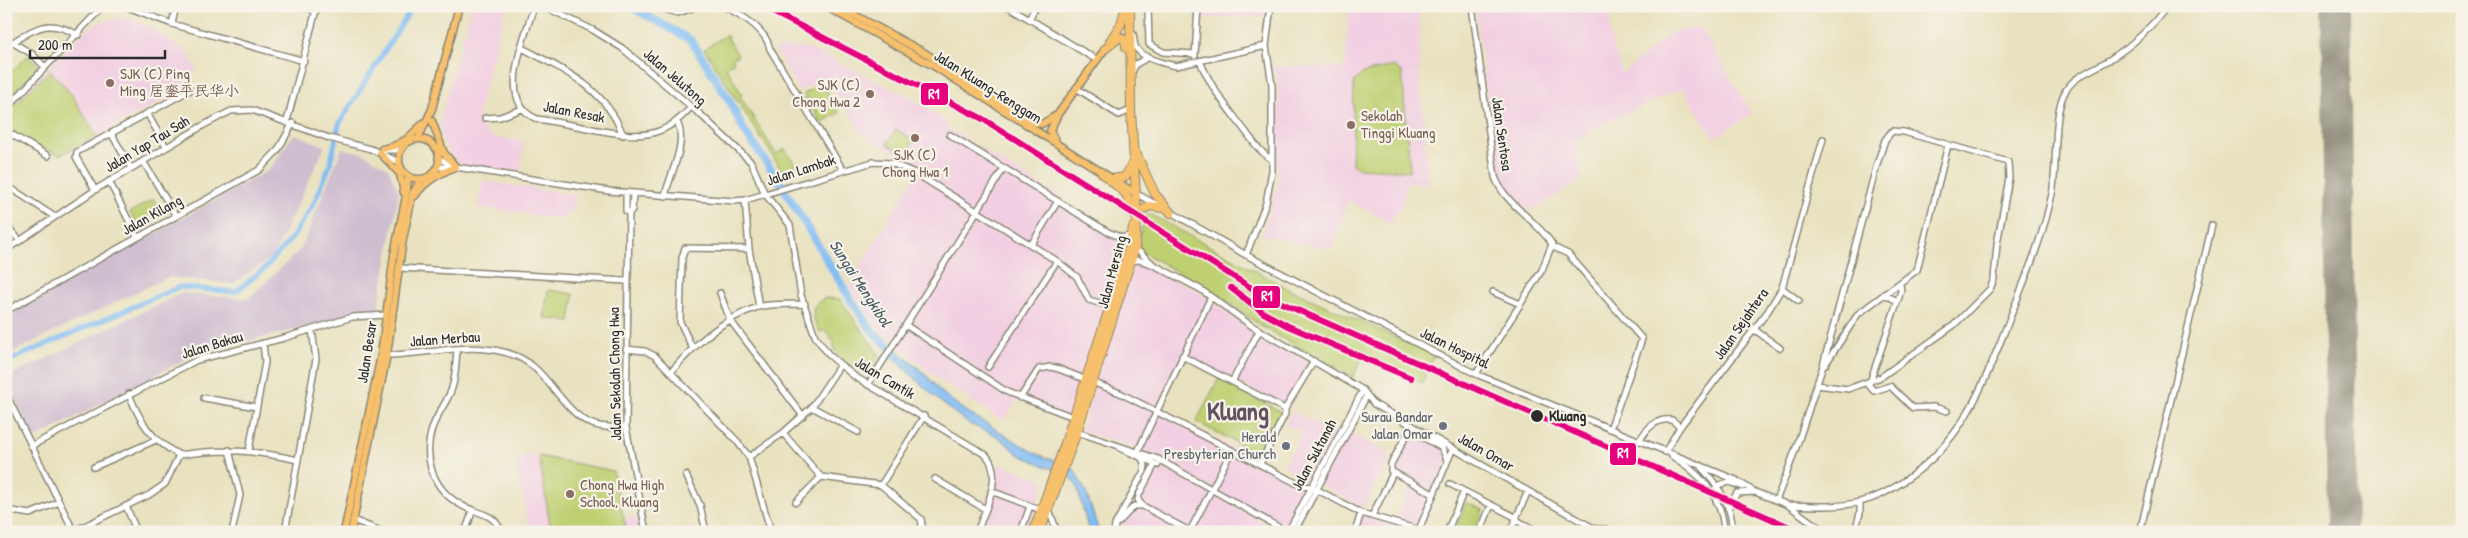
<svg xmlns="http://www.w3.org/2000/svg" width="2468" height="538" font-family="'Patrick Hand','LXGW WenKai TC',sans-serif">
<rect width="100%" height="100%" fill="#f7f3e8"/>
<filter id="ink" filterUnits="userSpaceOnUse"><feTurbulence type="fractalNoise" baseFrequency=".02" numOctaves="2"/><feDisplacementMap in="SourceGraphic" scale="10" xChannelSelector="R" yChannelSelector="G"/><feConvolveMatrix kernelMatrix="1 2 1 2 8 2 1 2 1" color-interpolation-filters="sRGB"/></filter>
<filter id="wash" filterUnits="userSpaceOnUse"><feTurbulence type="fractalNoise" baseFrequency=".0096" numOctaves="4" result="noise"/><feDisplacementMap in="SourceGraphic" scale="20" xChannelSelector="R" yChannelSelector="G"/><feGaussianBlur stdDeviation="1.12" result="paint"/><feColorMatrix in="noise" values="0 0 0 0 0 0 0 0 0 0 0 0 0 0 0 0 0 1.4 0 .05"/><feComposite in="paint" operator="in"/></filter>
<g filter="url(#wash)">
<rect width="100%" height="100%" fill="#e9e2c0"/>
<path fill="#f2cfe2" d="M472,6H506L478,112L479,123L486,133L494,137L524,142L520,172L457,164L441,139V117Z
M1203,6H1264V16L1203,18Z
M1349,6L1419,10V70L1428,173L1427,184L1407,182L1402,205L1389,222L1348,200L1332,249L1262,235L1278,181L1277,163L1278,87L1274,66L1345,68Z
M1475,6H1608L1611,39L1622,74L1672,32L1701,27L1752,114L1714,138L1682,88L1604,123L1575,142L1583,178L1531,211L1509,193L1497,171Z
M112,19H128L140,22L187,52L197,70L173,95L60,155L11,130L6,122V110L89,27Z
M784,47L810,49L909,97L942,119L950,132L925,172L880,144L867,139L825,77L799,91L775,50Z
M952,130L1122,237L1126,248L1070,418L1019,399L1003,421L931,373L880,330L849,286L917,172L924,175Z
M482,181L575,195L573,209L561,219L478,207Z
M1133,262H1138L1155,269L1199,292L1251,329L1314,365L1289,409L1182,354L1155,408L1308,488L1287,528L1136,448L1081,431Z
M1292,411L1336,433L1311,482L1284,467L1302,433L1285,424Z
M1409,427L1443,446L1448,456L1420,532H1354L1359,514L1394,524L1410,484L1390,472Z
M1349,433L1391,454L1363,508L1320,484Z
M524,455L539,456L613,471L624,519L635,517L640,532H530L517,470L519,461Z
M999,464L1045,481L1026,532H975Z
M1156,467L1166,469L1281,532H1118Z"/>
<path fill="#cfbdd0" d="M294,134L325,146L273,256L233,284L168,277L6,355V316L269,170Z
M342,148L365,154L388,168L399,192L378,310L197,353L34,439L6,378L182,293L248,299L301,249Z"/>
<path fill="#bfd073" stroke="#757e4f" d="M726,35L738,55L732,59L734,62L726,67L742,95L740,96L776,154L785,149L799,170L784,174L704,49Z
M27,56L39,66L13,94L6,87V77Z
M1393,66L1402,72L1410,171L1358,168L1352,164L1354,82L1363,73Z
M50,70L72,95L97,136L60,155C40,146 6,139 6,113Z
M822,83L839,113L821,123L804,94Z
M896,129L914,141L905,155L887,144Z
M154,199L162,214L138,227L130,212Z
M1146,214H1150L1287,288L1434,355L1422,383L1362,358L1353,377L1264,328L1215,293L1139,250L1137,246Z
M548,290L574,294L570,322L544,318Z
M826,298L840,299L880,356L869,371L861,372L850,367L835,351L833,341L825,330L820,332C812,318 808,304 826,298Z
M1219,378L1283,413L1261,455L1196,422Z
M539,456L613,471L627,532H551Z
M1466,502L1483,510L1474,532H1454Z"/>
<path fill="#82bdf4" stroke="#567490" d="M895,348L925,374L941,392L965,411L1035,453L1074,469L1086,492L1099,532H1089L1077,487L1072,478L1020,455L997,436L969,424L937,399L890,355Z"/>
<g fill="none" stroke-linecap="round" stroke-linejoin="round">
<path stroke="#82bdf4" stroke-width="5" d="M6,362L179,287L235,292L264,269L292,238L314,203L330,165L339,124L413,6"/>
<path stroke="#82bdf4" stroke-width="8" d="M629,6L691,40L729,100L743,129L778,179L851,300L873,332L896,353"/>
<path stroke="#8a8676" stroke-width="30" d="M2336,6L2342,532"/>
</g>
</g>
<g filter="url(#ink)">
<g fill="none" stroke-linecap="round" stroke-linejoin="round">
<g stroke="#8a8676" stroke-width="8">
<path id="minor" d="M125,6L172,24L304,61
M306,6L316,12
M534,6C525,38 495,102 537,119C557,122 577,126 597,130C637,137 662,141 691,107
M543,6L593,30L622,48L701,115L751,162L765,194L790,225L801,295L815,336L829,355L854,376L986,455C1004,475 985,510 977,532
M652,6L678,13L698,6
M723,6C740,14 766,29 770,49L843,170
M1008,6L1097,60
M1148,6L1149,44L1163,52L1195,54
M1404,6H1409
M1472,6L1495,177C1506,206 1535,218 1552,244L1542,270L1476,374
M1029,19L1036,6
M172,24L176,6
M1133,34C1134,38 1134,43 1135,46C1140,58 1165,64 1176,66L1266,46
M12,42L32,54L45,67
M6,46C36,29 45,17 78,35
M522,48C564,70 605,87 623,135
M1195,56L1198,6
M1200,61C1212,90 1227,107 1246,132C1254,143 1260,152 1272,160
M1132,72L1136,64L1149,57
M1076,88L1119,115L1131,110
M6,109L103,6
M147,113L166,147
M485,118L500,117L522,109
M287,121L317,6
M6,131L48,156
M111,133L131,168
M950,135L1108,232L1122,238L1131,235
M384,150H401
M438,158L454,166
M143,161L176,216
M437,167H456L609,191L734,201L745,200L873,162L891,163L915,173L1057,261L1077,277L1089,300L1109,306
M109,181L137,237
M6,185L55,217
M95,190L76,157L77,152L190,90
M626,193V211L629,213L626,427L646,532
M1135,193L1159,206
M665,196C670,173 688,143 677,122
M745,200L749,249
M1169,211L1246,255L1476,374L1736,480L1755,492L1788,505L1825,532
M629,213L632,210L633,193
M6,225L20,241
M1031,245L1058,201
M1551,246L1568,254L1642,339L1610,429
M1135,248L1154,265
M6,250L95,190L204,125L231,111L252,110L329,138L371,149L399,162
M1246,255L1266,203L1272,171V85L1266,46L1271,6
M1131,261L1139,260L1154,265L1200,289L1252,326L1363,390L1374,404L1595,529
M400,268L626,281
M1782,288L1799,301
M1493,292L1520,304
M720,293L730,320L803,416
M1884,294L1897,301
M6,311L259,170L278,150L293,123
M907,326L1007,392L1076,418
M1755,330L1780,348
M692,347L680,322L682,258L685,248L749,249L759,307
M457,349C456,361 456,376 452,388C448,401 438,412 433,426C422,457 432,489 461,505C476,514 495,512 501,532
M626,349L645,351L655,356L736,440L749,457L771,532
M387,355C429,355 475,339 516,356C550,369 564,419 599,426C607,428 617,427 626,427
M1182,356L1285,409
M1825,365L1858,314L1917,270L1948,145
M988,367L1057,261
M671,372C695,344 722,319 758,307C772,303 790,305 805,304
M1232,382L1259,331
M1870,382L1901,291L1900,284
M1867,383L1874,391L1890,386L1913,408L1934,407L1947,411
M868,385L1004,168
M6,394L74,532
M129,394C141,424 151,439 179,455C226,448 252,450 298,460
M204,398L257,407
M1020,398L1039,369L1051,367L1059,369L1120,393L1302,486L1312,487L1361,513L1419,530
M812,407L858,432
M1412,425L1391,464V471L1433,494
M1409,429L1442,448L1447,460
M1074,431L1158,459L1287,532
M783,433L821,477L881,485L921,519L922,525L919,532
M1639,441C1647,428 1656,418 1672,420L1680,427
M31,446L197,360L284,338L352,317L386,315
M1120,448L1158,465
M229,450L240,495L232,532
M249,450L265,362L263,343
M1138,451L1211,297
M1665,452L1680,427L1768,311L1782,288L1823,139
M1672,456C1700,473 1723,498 1724,532
M749,457L783,433L812,407L840,365
M1155,464L1139,495L1138,500L1143,506L1191,532
M1260,464L1285,414V409L1314,361
M94,467L156,440
M1701,467C1717,484 1734,507 1732,532
M686,475L700,505L706,532
M935,479L985,509
M1450,484L1517,518
M881,485L924,416
M1716,486L1729,482L1743,487
M991,491L1041,510
M1776,500C1795,457 1807,413 1822,369L1877,164L1885,140L1892,131L1904,132L2008,162L2009,178L1997,244L1994,279L1990,289L1954,325L1881,377L1848,389L1817,385
M796,502L821,477
M1788,505C1811,506 1837,508 1860,502C1877,498 1893,489 1907,479C1964,440 1983,385 2008,323C2024,281 2043,238 2052,194C2058,166 2052,112 2066,90C2076,74 2098,68 2112,58C2134,44 2152,27 2167,6
M126,506L137,532
M1728,508L1737,493L1755,492
M1049,509L1057,532
M6,510L30,514L59,502
M1372,516L1393,473
M353,520L383,532
M1516,520L1539,532
M1119,522L1134,506H1143
M1595,529H1605L1610,532
M74,531L149,495L165,484L179,455
M1190,531L1232,450
M285,532L316,359L312,330
M465,532L473,510
M1021,532L1030,506
M1114,532L1115,525L1144,471L1145,465L1142,459
M1288,532L1363,390
M1294,532L1367,395
M1355,532L1361,513
M1418,532L1453,448
M1447,532L1464,491
M1480,532L1491,505
M1510,532L1528,491
M1855,532L1860,513V502
M2140,532L2212,225"/>
</g>
<g stroke="#8a8676" stroke-width="9">
<path id="major" d="M825,6L932,65L1135,193
M838,6L925,53L1033,123L1042,124L1058,114
M432,121L444,153L456,167
M418,139L432,109L459,6
M399 159a20 20 0 1 1 40 0a20 20 0 1 1-40 0Z
M1056,142L1050,131L1058,114L1105,49
M382,149L394,146L407,139L426,121
M380,153L400,174L404,193
M415,196C425,181 439,174 455,167
M344,532L381,355L394,254L407,191L408,176
M351,532L387,355L403,239L413,193L421,179"/>
</g>
<g stroke="#8a8676" stroke-width="10">
<path id="highway" d="M1110,41L1121,24L1126,6
M1105,49L1120,37L1126,41V48
M1136,153L1155,194L1171,213
M1102,173L1126,194L1133,214
M1113,179L1125,177L1132,164
M1137,214L1149,206L1163,208
M1033,532L1061,455L1128,251L1133,227
M1040,532L1077,432L1135,248L1137,214L1131,110L1130,6"/>
</g>
<use href="#minor" stroke="#fff" stroke-width="5"/>
<use href="#major" stroke="#f7c06c" stroke-width="6"/>
<use href="#highway" stroke="#f7c06c" stroke-width="8"/>
<g stroke="#f7f3e8" stroke-width="10">
<path id="rail-1" d="M761,6L983,119L1261,294L1801,532
M1231,288L1264,313L1288,326L1411,378"/>
</g>
<use href="#rail-1" stroke="#e5007d" stroke-width="6"/>
</g>
</g>
<g fill="#8d6e63" stroke="#f7f3e8" stroke-width="2">
<circle cx="110" cy="83" r="5"/>
<circle cx="870" cy="94" r="5"/>
<circle cx="1351" cy="125" r="5"/>
<circle cx="915" cy="138" r="5"/>
<circle cx="570" cy="494" r="5"/>
</g>
<circle fill="#2b2b2b" stroke="#f7f3e8" stroke-width="2" cx="1537" cy="416" r="7"/>
<g fill="#6b7280" stroke="#f7f3e8" stroke-width="2">
<circle cx="1443" cy="426" r="5"/>
<circle cx="1286" cy="446" r="5"/>
</g>
<g text-anchor="middle" stroke-width="4.5" stroke-linejoin="round" paint-order="stroke">
<g font-size="15" fill="#785e54" stroke="#f7f3e8" text-anchor="start">
<text x="120" y="79">SJK (C) Ping<tspan x="120" dy="17">Ming 居銮平民华小</tspan></text>
<text x="860" y="90" text-anchor="end">SJK (C)<tspan x="860" dy="17">Chong Hwa 2</tspan></text>
<text x="1361" y="121">Sekolah<tspan x="1361" dy="17">Tinggi Kluang</tspan></text>
<text x="915" y="160" text-anchor="middle">SJK (C)<tspan x="915" dy="17">Chong Hwa 1</tspan></text>
<text x="580" y="490">Chong Hwa High<tspan x="580" dy="17">School, Kluang</tspan></text>
</g>
<g font-size="15" fill="#2b2b2b" stroke="#f7f3e8">
<text transform="translate(675 77) rotate(41)" y="5">Jalan Jelutong</text>
<text transform="translate(988 87) rotate(32)" y="5">Jalan Kluang-Renggam</text>
<text transform="translate(574 112) rotate(11)" y="5">Jalan Resak</text>
<text transform="translate(1502 134) rotate(82)" y="5">Jalan Sentosa</text>
<text transform="translate(147 144) rotate(-31)" y="5">Jalan Yap Tau Sah</text>
<text transform="translate(801 170) rotate(-18)" y="5">Jalan Lambak</text>
<text transform="translate(152 215) rotate(-29)" y="5">Jalan Kilang</text>
<text transform="translate(1112 272) rotate(-75)" y="5">Jalan Mersing</text>
<text transform="translate(1741 324) rotate(-55)" y="5">Jalan Sejahtera</text>
<text transform="translate(445 339) rotate(-4)" y="5">Jalan Merbau</text>
<text transform="translate(212 345) rotate(-17)" y="5">Jalan Bakau</text>
<text transform="translate(1455 348) rotate(26)" y="5">Jalan Hospital</text>
<text transform="translate(367 352) rotate(-81)" y="5">Jalan Besar</text>
<text transform="translate(615 374) rotate(-91)" y="5">Jalan Sekolah Chong Hwa</text>
<text transform="translate(885 378) rotate(31)" y="5">Jalan Cantik</text>
<text transform="translate(1486 452) rotate(30)" y="5">Jalan Omar</text>
<text transform="translate(1314 455) rotate(-62)" y="5">Jalan Sultanah</text>
</g>
<g font-size="15" font-weight="bold" fill="#2b2b2b" stroke="#f7f3e8" text-anchor="start">
<text x="1549" y="421">Kluang</text>
</g>
<g font-size="15" fill="#5b616d" stroke="#f7f3e8" text-anchor="end">
<text x="1433" y="422">Surau Bandar<tspan x="1433" dy="17">Jalan Omar</tspan></text>
<text x="1276" y="442">Herald<tspan x="1276" dy="17">Presbyterian Church</tspan></text>
</g>
<g font-size="16" font-style="italic" fill="#455767" stroke="#f7f3e8">
<text transform="translate(861 283) rotate(57)" y="6">Sungai Mengkibol</text>
</g>
<g font-size="25" font-weight="bold" fill="#635261" stroke="#f7f3e8">
<text x="1238" y="420">Kluang</text>
</g>
</g>
<g stroke="#f7f3e8" stroke-width="2">
<rect x="920" y="82" width="29" height="24" rx="5" fill="#e5007d"/>
<rect x="1252" y="285" width="29" height="24" rx="5" fill="#e5007d"/>
<rect x="1609" y="442" width="28" height="24" rx="5" fill="#e5007d"/>
</g>
<g font-size="14" text-anchor="middle" font-weight="bold" fill="#fff">
<text x="934" y="99">R1</text>
<text x="1267" y="301">R1</text>
<text x="1623" y="458">R1</text>
</g>
<rect width="2468" height="538" fill="none" stroke="#f7f3e8" stroke-width="25"/>
<path d="M30 50v8h135v-8" fill="none" stroke="#2b2b2b" stroke-width="2.5"/>
<text x="38" y="50" font-size="15" fill="#2b2b2b" stroke="#f7f3e8" stroke-width="4" paint-order="stroke">200 m</text>
</svg>
